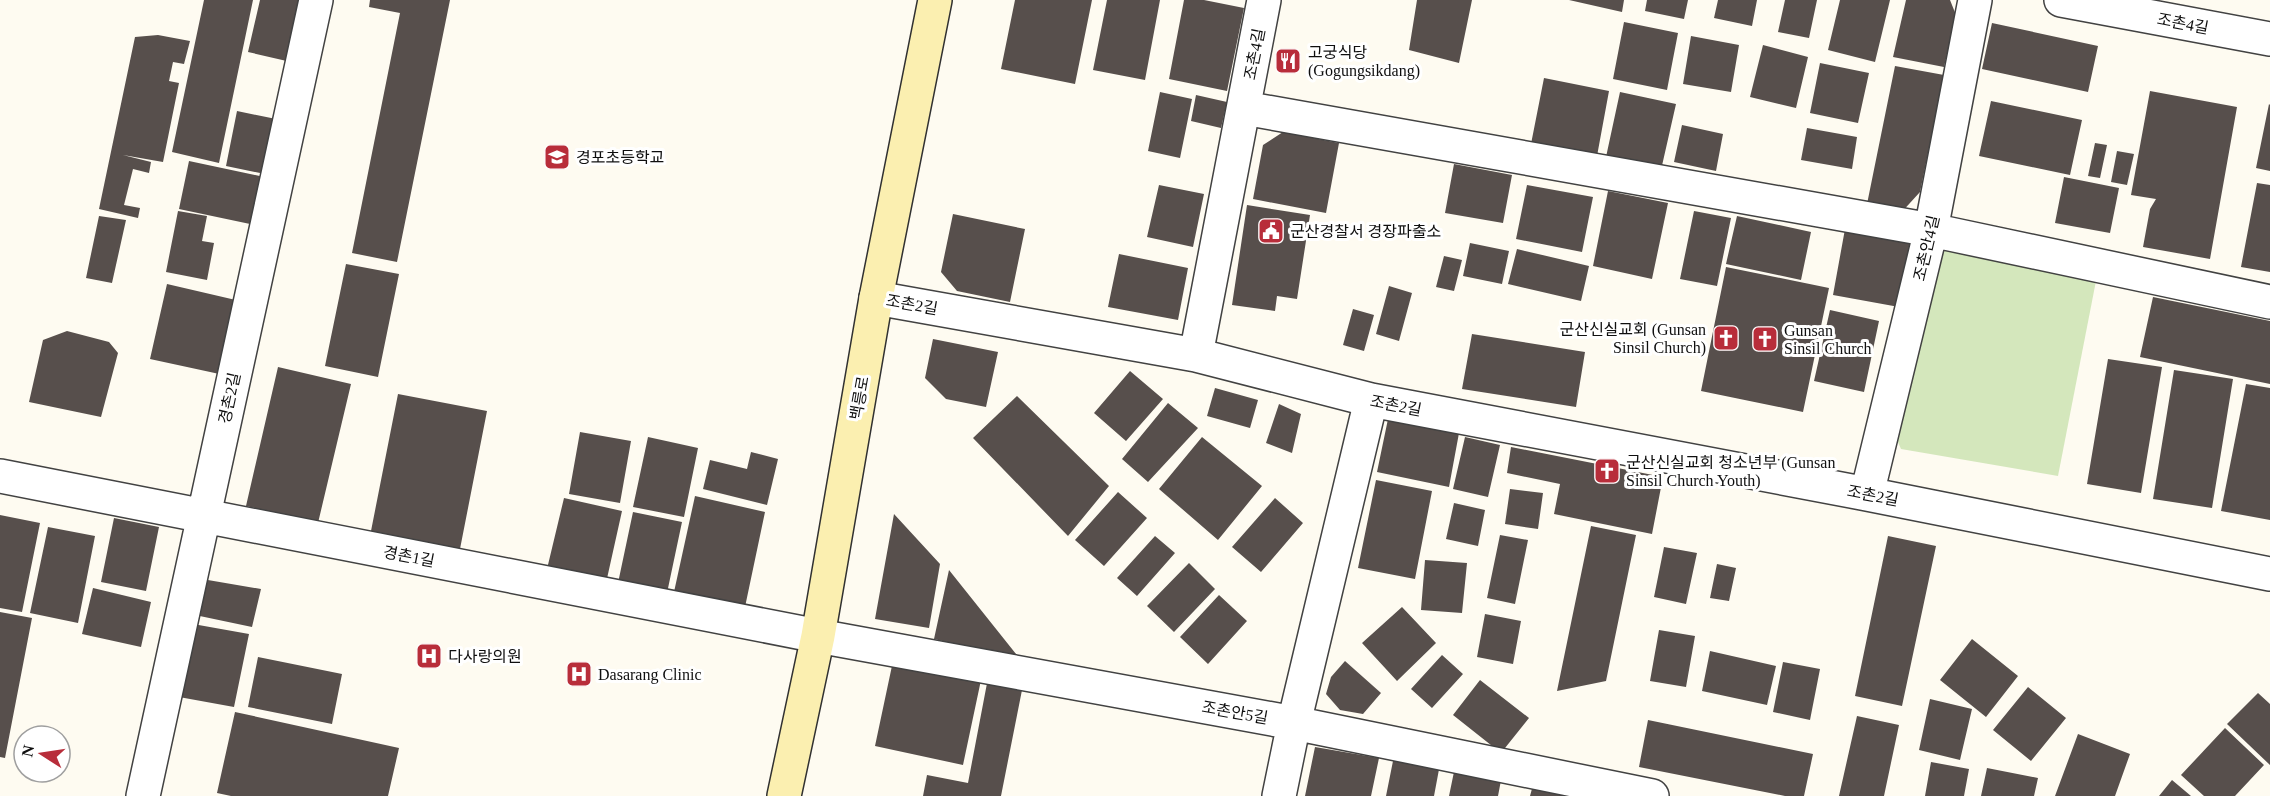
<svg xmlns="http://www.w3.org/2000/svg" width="2270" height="796" font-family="'Times New Roman','Noto Sans KR',serif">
<rect width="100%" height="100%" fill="#fefbf1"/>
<path fill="#d4e7bc" d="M1930,243L2102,250L2058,476L1901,449L1891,426Z"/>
<path fill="#574f4c" d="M204,0H253L219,163L172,152Z
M260,0H306L291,62L248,52Z
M370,0H450L397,262L352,253L400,13L369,7Z
M1015,0H1092L1075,84L1001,69Z
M1107,0H1160L1145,80L1093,70Z
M1184,0H1204L1244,8L1227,91L1169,79Z
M1417,0H1472L1459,63L1409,50Z
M1569,0H1624L1622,12Z
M1647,0H1688L1684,19L1645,11Z
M1718,0H1757L1752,26L1714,18Z
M1785,0H1817L1809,38L1778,32Z
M1840,0H1890L1875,62L1828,50Z
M1906,0H1950L1956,15L1944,67L1893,57Z
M1624,22L1678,33L1667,90L1613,79Z
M1992,23L2098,46L2088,92L1982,69Z
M158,35L190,41L184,64L173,62L169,81L179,83L163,162L123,155L151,162L149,173L133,169L124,205L140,208L138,218L99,209L135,37Z
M1691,36L1739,45L1731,92L1683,84Z
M1763,45L1808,57L1796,108L1750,97Z
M1820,63L1869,73L1858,123L1810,113Z
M1895,66L1944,75L1920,192L1899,215L1866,209Z
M1544,78L1609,91L1597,156L1531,144Z
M2150,91L2237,107L2210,259L2143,247L2150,209L2156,199L2131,195Z
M1160,92L1192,99L1180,158L1148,151Z
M1620,92L1676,104L1661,170L1606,157Z
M1196,95L1227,102L1221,128L1191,121Z
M1991,101L2082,120L2070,175L1979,156Z
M2269,104L2270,105V171L2256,168Z
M237,111L281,120L270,175L226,166Z
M1682,125L1723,134L1716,171L1674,162Z
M1807,128L1857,137L1852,169L1801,160Z
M1283,132L1339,143L1326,213L1253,199L1263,145Z
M2095,143L2107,145L2100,178L2088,176Z
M2117,151L2134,154L2127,185L2111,182Z
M189,161L269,178L259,226L179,209Z
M1454,164L1512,175L1503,223L1445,213Z
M2064,177L2119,188L2110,233L2055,223Z
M2257,183L2270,185V272L2241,267Z
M1159,185L1204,194L1193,247L1147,237Z
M1527,185L1593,197L1582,252L1516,239Z
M1608,191L1668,203L1652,279L1593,266Z
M1247,205L1310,215L1297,299L1277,296L1275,311L1232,305Z
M178,211L207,216L202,241L214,243L207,280L166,272Z
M1694,211L1731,218L1717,286L1680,279Z
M953,214L1025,229L1010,302L957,291L941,272Z
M99,216L126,220L112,283L86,278Z
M1737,216L1811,232L1801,280L1726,264Z
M1845,229L1910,241L1899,307L1833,295Z
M1470,243L1509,251L1502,284L1463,276Z
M1517,249L1589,266L1581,301L1508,284Z
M1119,254L1188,268L1178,320L1108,307Z
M1444,256L1462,260L1454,291L1436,287Z
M346,264L399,274L378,377L325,366Z
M1726,267L1829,288L1803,412L1701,391Z
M167,284L240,301L224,375L150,359Z
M1389,286L1412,293L1399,341L1376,334Z
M2153,297L2270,321V384L2140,357Z
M1353,309L1374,315L1364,351L1343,345Z
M1830,310L1879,321L1864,392L1814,381Z
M67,331L109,342L118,353L101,417L29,402L43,340Z
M1472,334L1585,352L1576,407L1462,389Z
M933,339L998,352L986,407L946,399L925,378Z
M2108,359L2162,367L2141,493L2087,484Z
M278,367L351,384L318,523L246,506Z
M2174,370L2233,379L2212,508L2153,499Z
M1130,371L1163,399L1126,441L1094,413Z
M2246,384L2270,388V520L2221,511Z
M1215,388L1258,400L1250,428L1207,416Z
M398,394L487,411L460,549L371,531Z
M1017,396L1109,486L1068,536L973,438Z
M1168,403L1198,428L1148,482L1122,459Z
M1279,404L1301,414L1292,453L1266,443Z
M1388,419L1459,433L1449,487L1377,472Z
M580,432L631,441L620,503L569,494Z
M648,437L698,448L684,517L633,507Z
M1202,437L1262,486L1218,540L1159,489Z
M1465,437L1500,445L1488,497L1453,489Z
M1511,447L1663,477L1652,534L1554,514L1560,484L1507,473Z
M751,452L778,459L767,505L703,489L710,460L747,469Z
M1376,480L1432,491L1415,579L1358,568Z
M1510,489L1543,493L1538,529L1505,524Z
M1118,492L1147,518L1104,566L1075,540Z
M695,496L765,512L745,607L674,592Z
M564,498L622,511L606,583L547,569Z
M1275,498L1303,523L1261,572L1232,547Z
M1454,503L1485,510L1478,546L1446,539Z
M633,512L682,522L667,593L618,583Z
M894,514L940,564L929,628L875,619Z
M0,515L40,523L22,612L0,608Z
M114,518L159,527L146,591L101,582Z
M1591,526L1636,535L1606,681L1557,691Z
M48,527L95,536L78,623L30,613Z
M1500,535L1528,540L1515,604L1487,598Z
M1155,536L1175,553L1137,596L1117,578Z
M1888,536L1936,546L1902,706L1855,696Z
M1664,547L1697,553L1686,604L1654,597Z
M1425,560L1467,563L1462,613L1421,610Z
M1189,563L1215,589L1174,632L1147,606Z
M1717,564L1736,568L1729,601L1710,598Z
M949,570L1020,659L934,639Z
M202,579L261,589L252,627L195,615Z
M93,588L151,602L141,647L82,634Z
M1219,595L1247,621L1208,664L1180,637Z
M1402,607L1436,643L1397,681L1362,643Z
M0,612L32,618L5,758L0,757Z
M1485,614L1521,621L1513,664L1477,657Z
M193,624L249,634L234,707L179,697Z
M1659,630L1695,636L1686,687L1650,681Z
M1972,639L2018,676L1986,717L1940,680Z
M1710,651L1776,666L1767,705L1702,691Z
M1442,655L1463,674L1432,708L1411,689Z
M258,657L342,674L332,724L248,707Z
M893,661L981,680L963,765L875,746Z
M1345,661L1381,693L1363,714L1340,710L1326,694L1331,677Z
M1783,662L1820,669L1810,720L1773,712Z
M988,678L1023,685L1001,796H923L927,775L968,783Z
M1480,680L1529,718L1501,753L1453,715Z
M2028,687L2066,718L2031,761L1993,730Z
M2258,693L2270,704V765L2227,724Z
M1930,699L1972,709L1960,760L1919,750Z
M235,712L399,748L388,796H231L217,793Z
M1857,716L1899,725L1884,796H1839Z
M1648,720L1813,754L1804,796H1785L1639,767Z
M2225,728L2264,765L2235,796H2204L2181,775Z
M2078,734L2130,754L2115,796H2055Z
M1315,747L1379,758L1371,796H1305Z
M1394,756L1440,764L1434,796H1386Z
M1931,762L1969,769L1964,796H1925Z
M1455,767L1502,775L1498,796H1449Z
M1987,768L2038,778L2034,796H1981Z
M2172,780L2191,796H2159Z
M1533,785L1579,796H1530Z"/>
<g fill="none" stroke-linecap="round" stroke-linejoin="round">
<g stroke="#424242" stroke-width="36">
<path id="street" d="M2061,0L2270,39
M1244,108L1931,230L2270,302
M876,298L1196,355L1371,400L1867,494L2270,574
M1196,355L1264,0
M0,476L818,636L1294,723L1652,796
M1867,494L1931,230L1975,0
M143,796L316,0
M1279,796L1294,723L1371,400"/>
</g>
<g stroke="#313131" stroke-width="36">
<path id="secondary" d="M784,796L818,636L876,298L935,0"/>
</g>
<use href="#street" stroke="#fff" stroke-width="33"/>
<use href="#secondary" stroke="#fbefb0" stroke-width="33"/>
</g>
<defs>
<g id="restaurant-square" transform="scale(1.35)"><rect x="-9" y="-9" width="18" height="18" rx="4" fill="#b82d3a" stroke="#fff"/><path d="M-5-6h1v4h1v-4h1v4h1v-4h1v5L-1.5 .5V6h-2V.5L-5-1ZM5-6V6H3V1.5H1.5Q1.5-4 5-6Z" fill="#fff"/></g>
<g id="school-square" transform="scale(1.35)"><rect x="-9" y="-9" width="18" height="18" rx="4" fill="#b82d3a" stroke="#fff"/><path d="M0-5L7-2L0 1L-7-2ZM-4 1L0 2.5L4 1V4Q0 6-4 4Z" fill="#fff"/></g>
<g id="civic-square" transform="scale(1.35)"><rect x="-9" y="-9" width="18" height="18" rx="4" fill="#b82d3a" stroke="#fff"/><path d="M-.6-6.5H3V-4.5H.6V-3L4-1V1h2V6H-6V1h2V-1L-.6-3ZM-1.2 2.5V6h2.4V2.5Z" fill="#fff"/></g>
<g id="church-square" transform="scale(1.35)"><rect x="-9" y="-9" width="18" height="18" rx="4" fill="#b82d3a" stroke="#fff"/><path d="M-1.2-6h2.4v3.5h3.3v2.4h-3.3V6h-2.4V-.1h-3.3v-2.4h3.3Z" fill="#fff"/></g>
<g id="hospital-square" transform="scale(1.35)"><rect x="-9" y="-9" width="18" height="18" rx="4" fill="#b82d3a" stroke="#fff"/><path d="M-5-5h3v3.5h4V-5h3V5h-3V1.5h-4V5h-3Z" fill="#fff"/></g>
</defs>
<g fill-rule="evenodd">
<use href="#restaurant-square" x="1288" y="61"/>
<use href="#school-square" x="557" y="157"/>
<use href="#civic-square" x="1271" y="231"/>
<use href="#church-square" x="1726" y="338"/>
<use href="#church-square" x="1765" y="339"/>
<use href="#church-square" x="1607" y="471"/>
<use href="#hospital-square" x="429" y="656"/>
<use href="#hospital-square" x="579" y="674"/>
</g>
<g text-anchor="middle" stroke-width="6" stroke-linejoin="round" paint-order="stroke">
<g font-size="16" fill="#0f0f0f" stroke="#fff">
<text transform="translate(2183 23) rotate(11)" y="6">조촌4길</text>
<text transform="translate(1254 54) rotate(-79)" y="6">조촌4길</text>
<text transform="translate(1926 248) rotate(-77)" y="6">조촌안4길</text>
<text transform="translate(912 304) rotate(10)" y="6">조촌2길</text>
<text transform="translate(229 398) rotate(-78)" y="6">경촌2길</text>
<text transform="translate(859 398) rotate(-80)" y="6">백릉로</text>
<text transform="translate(1396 405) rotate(11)" y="6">조촌2길</text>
<text transform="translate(1873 495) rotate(11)" y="6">조촌2길</text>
<text transform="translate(409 556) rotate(11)" y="6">경촌1길</text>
<text transform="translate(1235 712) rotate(10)" y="6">조촌안5길</text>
</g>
<g font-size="16" fill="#0f0f0f" stroke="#fff" text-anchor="start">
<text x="1308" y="58">고궁식당<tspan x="1308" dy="18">(Gogungsikdang)</tspan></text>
<text x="576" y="163">경포초등학교</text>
<text x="1290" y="237">군산경찰서 경장파출소</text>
<text x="1706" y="335" text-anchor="end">군산신실교회 (Gunsan<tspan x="1706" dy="18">Sinsil Church)</tspan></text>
<text x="1784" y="336">Gunsan<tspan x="1784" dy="18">Sinsil Church</tspan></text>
<text x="1626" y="468">군산신실교회 청소년부 (Gunsan<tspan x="1626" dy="18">Sinsil Church Youth)</tspan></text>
<text x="448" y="662">다사랑의원</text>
<text x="598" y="680">Dasarang Clinic</text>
</g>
</g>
<g transform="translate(42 754) rotate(282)"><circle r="28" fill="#ffffff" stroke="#9f9f9f" stroke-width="1.5"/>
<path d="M0-4.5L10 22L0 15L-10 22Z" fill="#b82d3a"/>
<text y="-9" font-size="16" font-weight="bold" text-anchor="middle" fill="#0f0f0f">N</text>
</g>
</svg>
